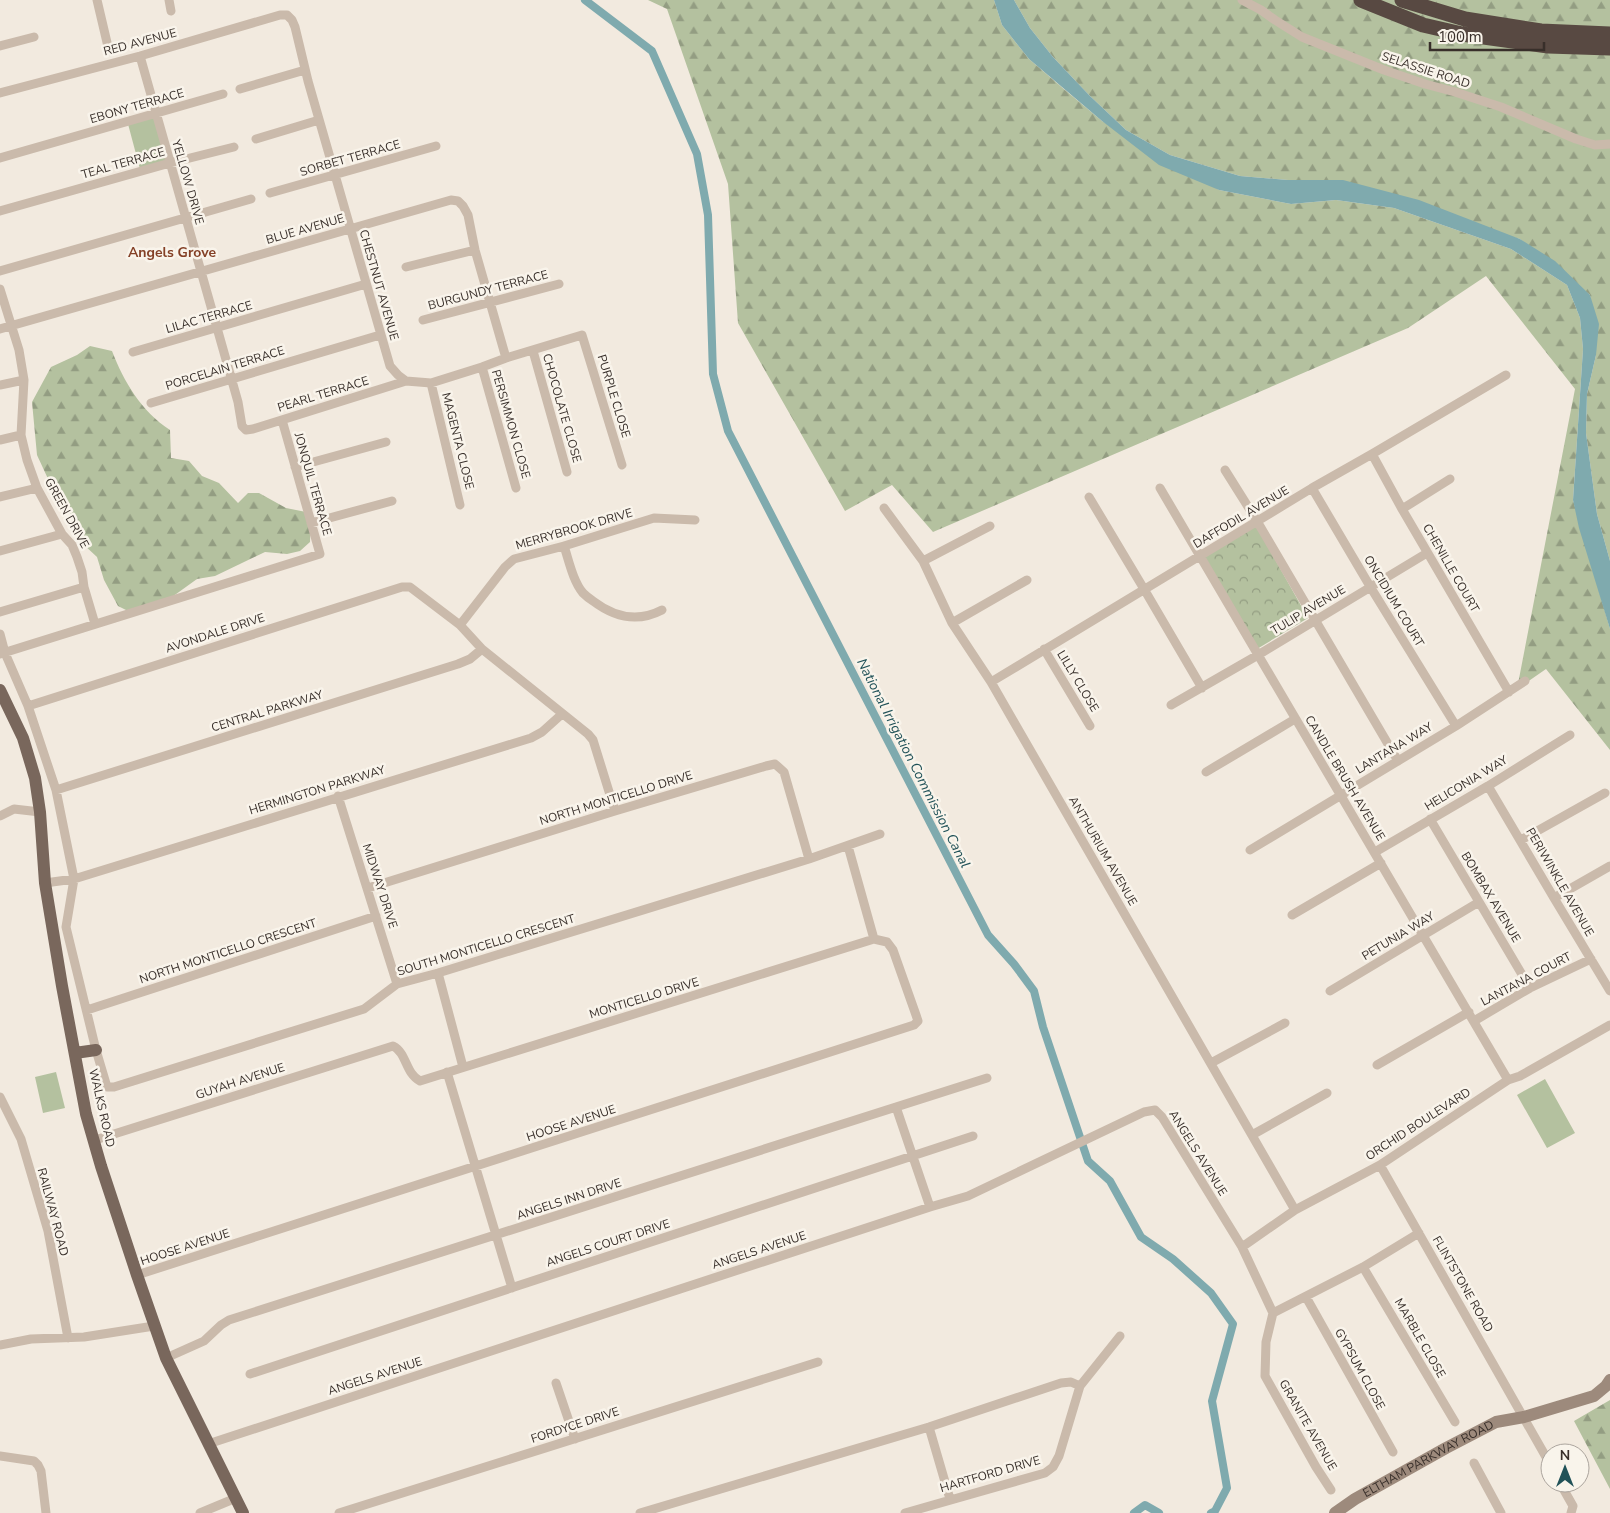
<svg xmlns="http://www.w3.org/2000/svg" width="1610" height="1513" font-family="'Nunito Sans',sans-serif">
<defs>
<pattern id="forest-firs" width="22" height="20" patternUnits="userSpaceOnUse" patternTransform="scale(1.25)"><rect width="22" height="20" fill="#b4c19f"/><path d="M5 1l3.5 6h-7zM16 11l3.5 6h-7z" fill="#939d82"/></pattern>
<pattern id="park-crowns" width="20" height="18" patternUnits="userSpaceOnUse" patternTransform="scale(1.25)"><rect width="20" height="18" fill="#b4c19f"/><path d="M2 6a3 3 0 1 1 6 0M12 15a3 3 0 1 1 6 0" fill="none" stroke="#939d82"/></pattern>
</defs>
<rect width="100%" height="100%" fill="#f2eadf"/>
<path fill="#b4c19f" d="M154,117L166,162L140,169L128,124Z
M56,1072L65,1108L43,1113L35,1077Z
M1545,1079L1575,1133L1547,1148L1517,1095Z"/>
<path fill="url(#forest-firs)" d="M648,0H994L1002,25L1029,59L1065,90L1102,121L1219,190L1291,204L1336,200L1394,208L1511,249L1567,285L1580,318L1583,349L1573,500L1610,629V750L1546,669L1517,689L1575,389L1486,276L1408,328L933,532L892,485L845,511L738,323L728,184L667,9Z
M1014,0H1610V561L1597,514L1586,433L1587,394L1596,355L1590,295L1520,239L1288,180L1240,176L1170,155L1126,130L1089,95L1053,57L1030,28Z
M90,346L112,351C124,382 141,411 170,430L171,458L189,461L202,476L219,483L238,503L248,493H259L286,508L311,513L310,542L300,551L287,554L265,552L215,576L197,579L172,597L130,612L118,606L104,580L97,557L83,544L68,510L49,481L37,455L32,402L51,367L77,355Z
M1610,1400V1489L1574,1421Z"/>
<path fill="url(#park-crowns)" d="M1254,522L1308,618L1257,649L1200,554Z"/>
<path fill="#7faaae" d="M994,0H1014L1030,28L1053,57L1089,95L1126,130L1170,155L1240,176L1288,180H1343L1419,200L1520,239L1555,261L1590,295L1599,324L1596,355L1587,394L1586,433L1597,514L1610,561V629L1579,528L1573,500L1583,349L1580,318L1567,285L1511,249L1394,208L1336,200L1291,204L1219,190L1159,165L1102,121L1029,59L1002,25Z"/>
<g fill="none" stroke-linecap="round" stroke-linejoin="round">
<path stroke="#7faaae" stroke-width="8" d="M585,0L652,51L697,154L708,215L713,374L728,431L988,935L1014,964L1034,991L1043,1027L1088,1161L1110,1181L1141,1237L1173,1259L1211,1293L1233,1324L1212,1401L1227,1488L1215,1511L1211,1513
M1134,1513L1145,1505L1159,1513"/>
<path stroke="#cabaab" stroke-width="9" d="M97,0L109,51
M169,0L171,11
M1242,0L1261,10L1275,20L1302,37L1384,70L1425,84L1455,92L1501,107L1576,139L1595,145L1610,144
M0,46L34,37
M140,56L238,402L242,426L246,430L253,429L406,381
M240,89L305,70
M0,93L140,56L280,15H287L292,20L295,27L308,81L390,366L398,375L406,381L431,383L482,367L506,358L582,335L622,465
M256,139L319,120
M0,158L223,94
M270,193L436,146
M0,211L170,163L234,147
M406,267L475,250
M0,271L251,199
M0,289L19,350L24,380L21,435L27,460L37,488L62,534L72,545L77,557L82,572L84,587L95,624
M423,320L559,284
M0,329L451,200L458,201L463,206L468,215L475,250L506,358
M533,351L567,472
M133,352L366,284
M482,367L516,488
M431,383L460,505
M0,385L24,380
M151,403L380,335
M0,440L21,435
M1372,454L1402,509L1509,692
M295,467L386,442
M1225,470L1257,521L1398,761
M1160,488L1508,1080
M1312,488L1371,588L1456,726
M0,497L37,488
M1089,497L1144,589L1202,688
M884,508L923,561L952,623L991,682L1295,1210
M1402,509L1450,479
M311,523L392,501
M564,546C569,561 573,581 583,593C586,596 590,599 593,601C614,617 637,623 662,610
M0,551L62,534
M923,561L990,526
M0,612L84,587
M952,623L1027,580
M460,625L505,567L514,559L564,546L654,518L695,520
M0,634L5,653L28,706L56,790L74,879L66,927L96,1050L107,1087H114L364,1009L397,984L438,973L809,859L880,834
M1044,649L1090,726
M0,654L320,554L282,420
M991,682L1312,488L1372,454L1506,375
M1171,705L1258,655L1427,553
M28,706L402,587H410L460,625L482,649L588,734L593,740L615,811
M1206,772L1295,719
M1488,786L1554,898L1610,991
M56,790L458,664L470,659L482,649
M338,796L397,984
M0,816L14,809L40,812
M1430,819L1530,988
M1521,840L1605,793
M848,846L874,939
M1250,850L1456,726L1525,681
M1375,852L1488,786L1570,735
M45,883L74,879L531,738L542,732L562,714
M368,888L615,811L766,766L775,764L784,772L809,859
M1554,898L1610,866
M1292,915L1381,863
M438,973L463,1067
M1330,991L1479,902
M87,1010L376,916
M1474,1021L1530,988L1591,959
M1211,1063L1285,1023
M1377,1065L1469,1012
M447,1072L512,1288
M0,1097L21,1139L48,1231L68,1338
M896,1107L930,1207
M1252,1135L1327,1093
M95,1140L393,1046C407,1053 405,1073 420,1081L874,939
M1380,1165L1550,1464
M1242,1247L1295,1210L1380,1165L1508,1080L1520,1076L1610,1025
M1363,1267L1455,1422
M137,1275L914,1025L918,1021L916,1015L893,950L887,942L874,939
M1306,1297L1393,1452
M1273,1313L1363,1267L1419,1233
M0,1345L31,1339L84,1337L154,1326
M166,1358L204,1341L221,1325L229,1320L987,1078
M250,1374L973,1136
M556,1383L575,1439
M929,1427L950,1499
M208,1444L930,1207L968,1196L1144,1112L1155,1110L1162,1117L1242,1247L1273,1313L1266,1342L1265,1376L1316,1467L1331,1490
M0,1456L34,1461L38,1465L41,1471L46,1513
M1474,1463L1501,1513
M1560,1483L1573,1506L1571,1513
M200,1513L236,1498
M339,1513L818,1362
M640,1513L929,1427L1061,1383L1071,1382L1080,1386
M905,1513L1045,1473L1053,1467L1059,1456L1080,1386L1120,1336"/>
<path stroke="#9d8a7c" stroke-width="12" id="s1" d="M1335,1513L1355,1499L1446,1448L1496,1422L1524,1417L1594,1396L1606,1386L1610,1380"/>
<path stroke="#79675c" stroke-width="12" d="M0,690L23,738L35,778L40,812L45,883L62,986L86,1114L101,1166L137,1275L166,1358L243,1513
M75,1053L96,1050"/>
<path stroke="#584942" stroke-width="15" d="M1361,0L1423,25L1462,34L1548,46L1610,48
M1402,0L1465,19L1541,31L1610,34"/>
</g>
<g text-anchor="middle" stroke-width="5" stroke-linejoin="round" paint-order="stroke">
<g font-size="12" fill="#382f2a" stroke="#f9f4eb">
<text transform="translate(140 42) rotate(-15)" y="4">RED AVENUE</text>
<text transform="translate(1426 70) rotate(18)" y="4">SELASSIE ROAD</text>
<text transform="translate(137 106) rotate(-16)" y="4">EBONY TERRACE</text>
<text transform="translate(350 158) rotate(-16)" y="4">SORBET TERRACE</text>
<text transform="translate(123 163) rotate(-16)" y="4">TEAL TERRACE</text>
<text transform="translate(188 182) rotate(74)" y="4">YELLOW DRIVE</text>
<text transform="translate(305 229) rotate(-16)" y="4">BLUE AVENUE</text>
<text transform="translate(379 285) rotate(74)" y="4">CHESTNUT AVENUE</text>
<text transform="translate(488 290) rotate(-15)" y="4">BURGUNDY TERRACE</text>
<text transform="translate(209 317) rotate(-16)" y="4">LILAC TERRACE</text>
<text transform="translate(225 368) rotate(-17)" y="4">PORCELAIN TERRACE</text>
<text transform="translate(323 394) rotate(-17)" y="4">PEARL TERRACE</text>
<text transform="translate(614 396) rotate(73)" y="4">PURPLE CLOSE</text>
<text transform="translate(562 408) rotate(74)" y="4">CHOCOLATE CLOSE</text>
<text transform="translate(511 424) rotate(74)" y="4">PERSIMMON CLOSE</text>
<text transform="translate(458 441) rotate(76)" y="4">MAGENTA CLOSE</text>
<text transform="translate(313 484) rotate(74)" y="4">JONQUIL TERRACE</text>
<text transform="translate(67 513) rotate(61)" y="4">GREEN DRIVE</text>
<text transform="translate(1241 517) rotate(-31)" y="4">DAFFODIL AVENUE</text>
<text transform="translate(574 529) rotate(-16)" y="4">MERRYBROOK DRIVE</text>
<text transform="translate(1451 568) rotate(60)" y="4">CHENILLE COURT</text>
<text transform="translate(1394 601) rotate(59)" y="4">ONCIDIUM COURT</text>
<text transform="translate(1308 610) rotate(-31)" y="4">TULIP AVENUE</text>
<text transform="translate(215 633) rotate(-18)" y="4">AVONDALE DRIVE</text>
<text transform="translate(1078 681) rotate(59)" y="4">LILLY CLOSE</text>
<text transform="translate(267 711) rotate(-17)" y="4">CENTRAL PARKWAY</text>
<text transform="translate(1394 748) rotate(-31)" y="4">LANTANA WAY</text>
<text transform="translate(1345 778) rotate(59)" y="4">CANDLE BRUSH AVENUE</text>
<text transform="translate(1466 783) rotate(-31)" y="4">HELICONIA WAY</text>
<text transform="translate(317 790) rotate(-17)" y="4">HERMINGTON PARKWAY</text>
<text transform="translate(616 798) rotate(-17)" y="4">NORTH MONTICELLO DRIVE</text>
<text transform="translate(1103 851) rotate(60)" y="4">ANTHURIUM AVENUE</text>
<text transform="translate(1560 882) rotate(60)" y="4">PERIWINKLE AVENUE</text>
<text transform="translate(380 886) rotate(72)" y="4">MIDWAY DRIVE</text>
<text transform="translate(1491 897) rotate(59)" y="4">BOMBAX AVENUE</text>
<text transform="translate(1398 936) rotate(-31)" y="4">PETUNIA WAY</text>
<text transform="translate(486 945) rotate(-17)" y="4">SOUTH MONTICELLO CRESCENT</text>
<text transform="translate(228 951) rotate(-18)" y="4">NORTH MONTICELLO CRESCENT</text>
<text transform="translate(1526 979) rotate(-28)" y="4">LANTANA COURT</text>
<text transform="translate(644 998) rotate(-17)" y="4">MONTICELLO DRIVE</text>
<text transform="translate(240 1081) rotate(-18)" y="4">GUYAH AVENUE</text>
<text transform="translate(102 1108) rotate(77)" y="4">WALKS ROAD</text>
<text transform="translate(571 1123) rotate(-18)" y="4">HOOSE AVENUE</text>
<text transform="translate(1418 1124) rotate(-33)" y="4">ORCHID BOULEVARD</text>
<text transform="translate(1198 1153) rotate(58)" y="4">ANGELS AVENUE</text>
<text transform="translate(569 1199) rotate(-18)" y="4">ANGELS INN DRIVE</text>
<text transform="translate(53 1212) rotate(75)" y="4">RAILWAY ROAD</text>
<text transform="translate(608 1243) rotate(-18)" y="4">ANGELS COURT DRIVE</text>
<text transform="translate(185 1247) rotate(-18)" y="4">HOOSE AVENUE</text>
<text transform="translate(759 1250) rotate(-18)" y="4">ANGELS AVENUE</text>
<text transform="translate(1463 1284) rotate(60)" y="4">FLINTSTONE ROAD</text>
<text transform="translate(1420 1338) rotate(60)" y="4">MARBLE CLOSE</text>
<text transform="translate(1360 1369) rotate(61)" y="4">GYPSUM CLOSE</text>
<text transform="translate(375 1376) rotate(-18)" y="4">ANGELS AVENUE</text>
<text transform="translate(575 1425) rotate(-18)" y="4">FORDYCE DRIVE</text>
<text transform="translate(1308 1425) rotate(60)" y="4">GRANITE AVENUE</text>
<text dy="4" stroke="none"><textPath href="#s1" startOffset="108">ELTHAM PARKWAY ROAD</textPath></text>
<text transform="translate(990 1474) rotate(-16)" y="4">HARTFORD DRIVE</text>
</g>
<g font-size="14" font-weight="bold" fill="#844026" stroke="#f9f4eb">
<text x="172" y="257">Angels Grove</text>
</g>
<g font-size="14" font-style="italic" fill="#215258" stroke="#f9f4eb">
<text transform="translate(914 763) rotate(63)" y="5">National Irrigation Commission Canal</text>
</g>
</g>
<g transform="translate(1565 1468)"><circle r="24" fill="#f9f4eb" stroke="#aca59e"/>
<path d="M0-4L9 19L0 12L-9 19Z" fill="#215258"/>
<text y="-8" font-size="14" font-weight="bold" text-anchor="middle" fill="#382f2a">N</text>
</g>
<path d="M1430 42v8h114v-8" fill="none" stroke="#382f2a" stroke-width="2.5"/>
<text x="1438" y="42" font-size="15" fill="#382f2a" stroke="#f9f4eb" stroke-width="4" paint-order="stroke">100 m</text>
</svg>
